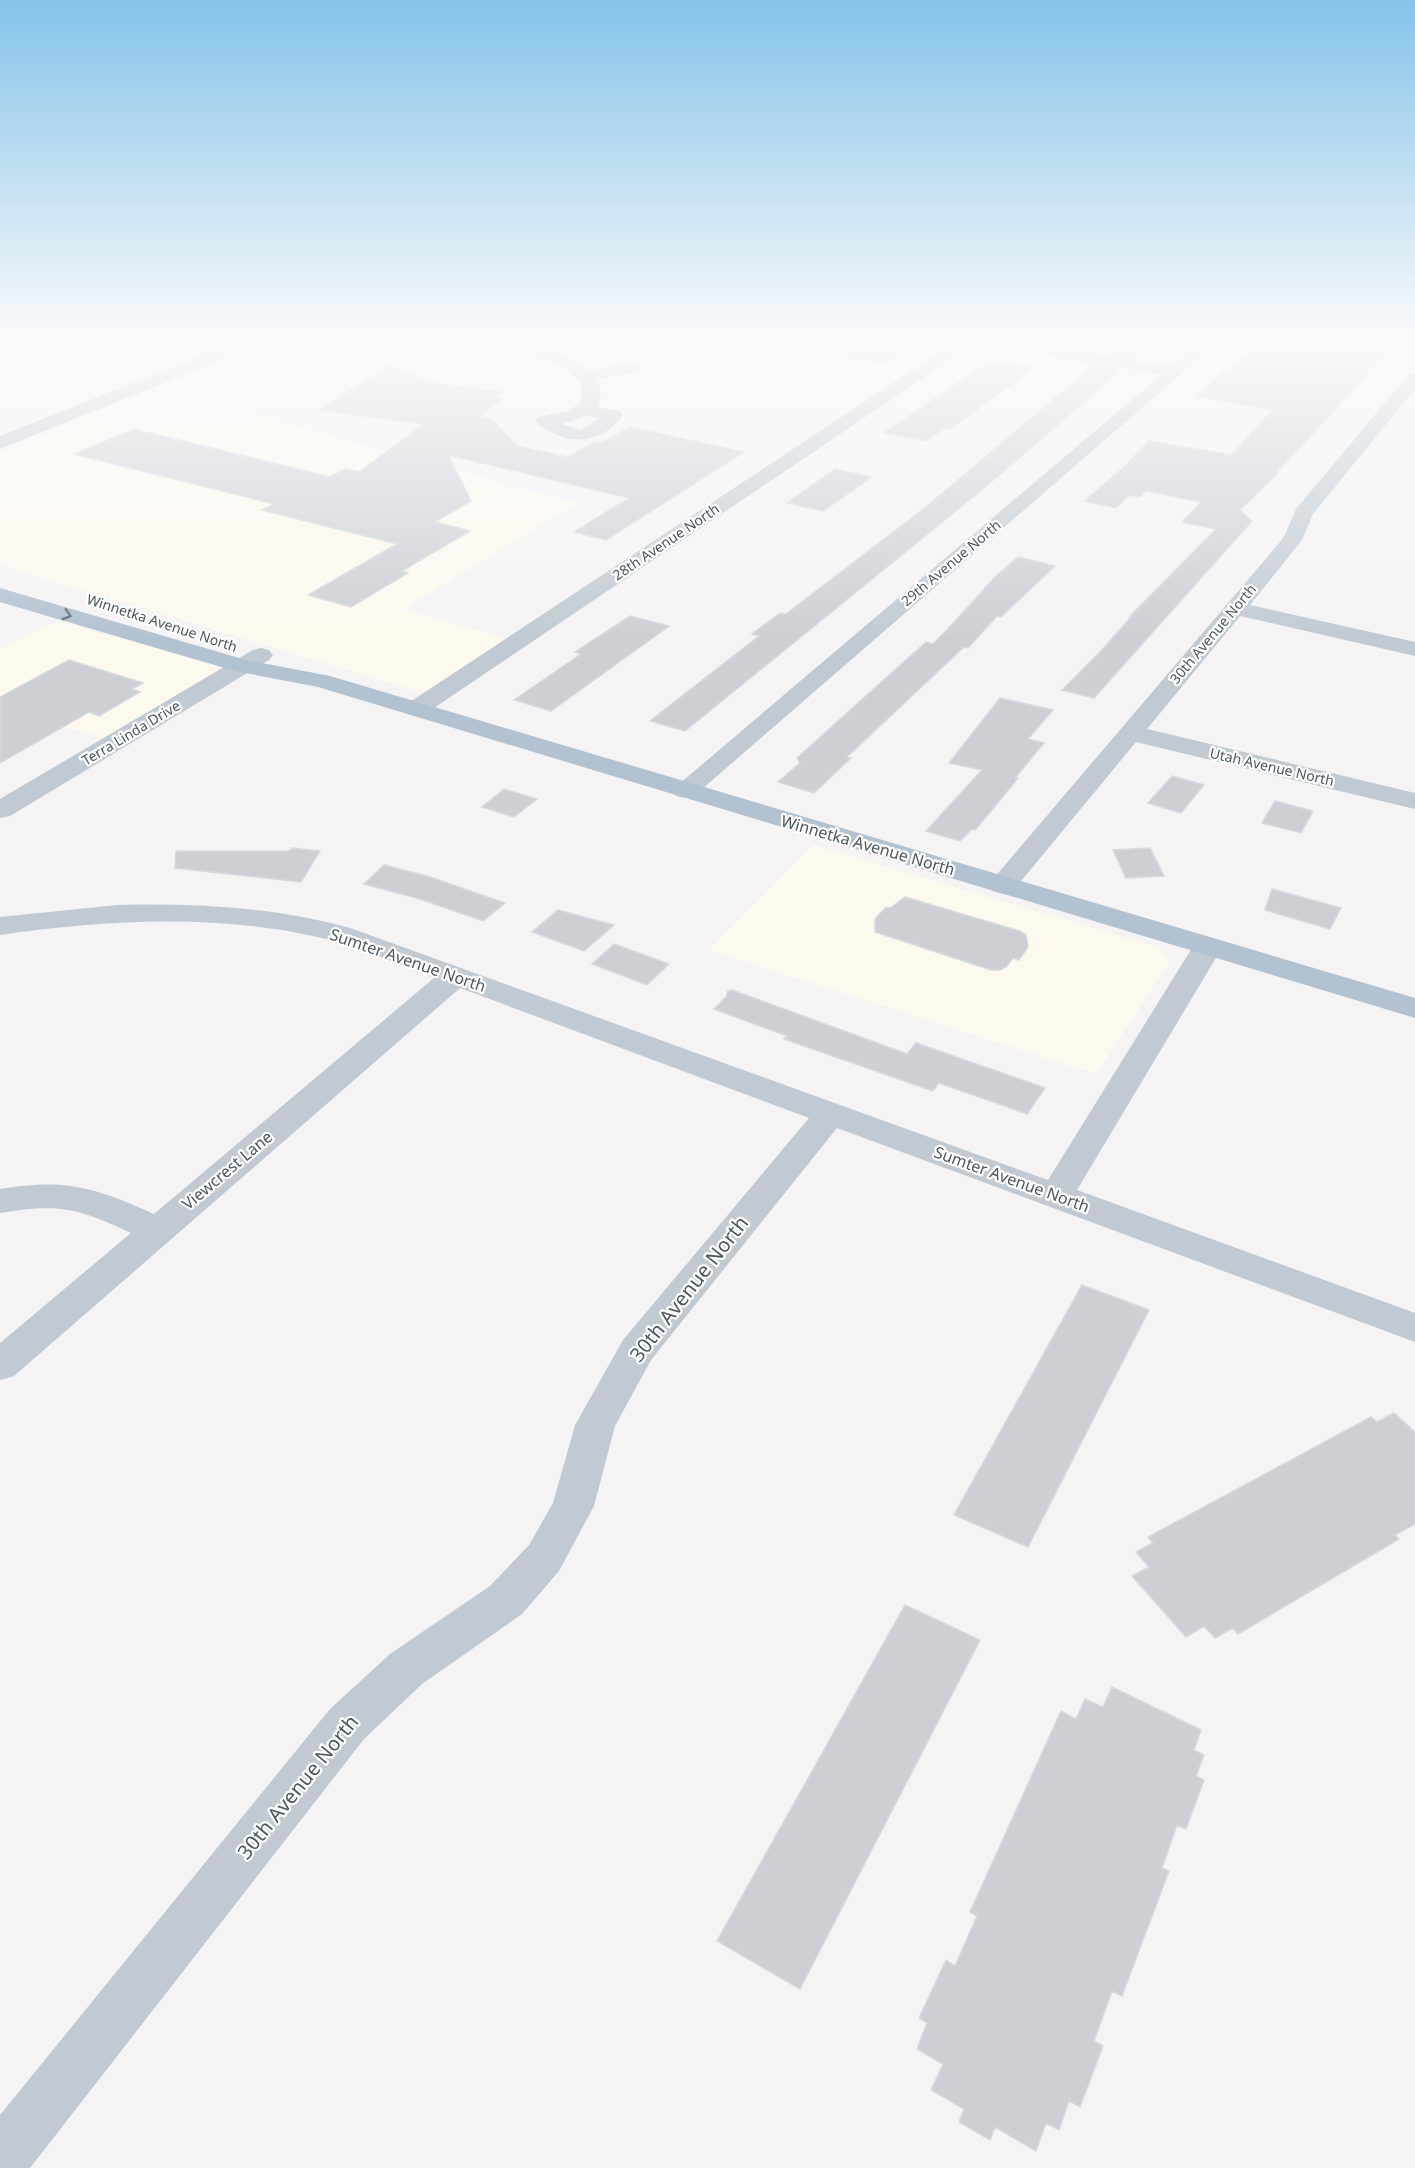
<svg xmlns="http://www.w3.org/2000/svg" width="1415" height="2168" font-family="'Noto Sans',sans-serif">
<rect width="100%" height="100%" fill="#f5f3f3"/>
<path fill="#fdf9ef" d="M206,368L296,387L241,412L577,503L403,609L508,639L430,690L420,692L0,565V453Z
M58,621L217,666V670L104,739L0,706V650Z
M813,845L1160,948L1166,955L1169,963L1096,1074L709,950Z"/>
<path fill="#cdcfd5" stroke="#d7d9de" stroke-width="1.5" d="M799,336H927L883,364L798,349Z
M1265,336H1279L1386,354L1365,373L1368,374L1276,473H1278L1240,510L1252,521L1094,698L1062,690L1100,652L1132,616H1130L1216,529L1182,522L1201,502L1146,491L1140,497L1129,495L1116,508L1084,501L1123,468L1149,441L1232,455L1272,410L1197,396L1225,371L1227,372Z
M1127,339L1140,354L1136,358L1109,353Z
M990,361L1034,368L950,429L944,428L926,441L884,433Z
M391,365L432,383L504,392L497,397L503,398L479,417L491,418L517,446L568,457L594,442L601,443L630,427L744,452L606,540L574,532L629,498L448,455L471,501L435,522L470,531L402,571L408,573L351,607L308,595L397,544L262,510L274,504L74,454L134,429L330,477L345,469L359,472L424,424L319,410Z
M1093,366L1122,370L983,489L685,731L650,721L759,636L752,634L780,613L786,614L927,506Z
M835,469L872,477L823,511L787,503Z
M1018,557L1055,566L1001,617L997,616L968,648L964,647L883,723L847,757L851,758L814,793L778,782L800,763L797,758L887,677L926,642L933,644L947,630L994,578Z
M630,616L669,626L551,711L514,700L581,654L575,652Z
M69,660L143,683L132,689L140,692L99,716L89,712L0,763V697Z
M1000,698L1053,710L1028,739L1044,743L1015,778H1018L992,810L975,830L972,829L960,841L926,831L982,770L949,763Z
M1172,776L1204,785L1181,813L1148,803Z
M504,789L537,799L514,817L482,807Z
M1275,801L1313,811L1301,833L1262,823Z
M292,848L320,851L301,882L175,868L176,851H289Z
M1150,848L1164,876L1126,878L1113,850Z
M384,865L427,876L505,903L483,921L420,899L364,884Z
M1272,889L1341,908L1330,929L1265,910Z
M905,897L1020,931L1026,935L1028,947L1019,960L1013,958L1006,967L1000,970H991L875,932V919L886,907L890,908Z
M558,910L614,925L584,951L532,932Z
M614,944L669,964L647,985L592,964Z
M732,990L907,1054L916,1043L1045,1088L1027,1114L939,1083L933,1091L784,1039L787,1036L714,1009L726,997L728,991Z
M1082,1285L1149,1310L1028,1547L954,1515Z
M1394,1413L1415,1432V1524L1395,1535L1399,1539L1238,1634L1233,1628L1215,1638L1204,1626L1186,1637L1132,1576L1149,1567L1136,1552L1153,1543L1148,1537L1371,1417L1377,1422Z
M905,1605L980,1640L800,1989L717,1941Z
M1112,1687L1201,1730L1194,1750L1204,1755L1196,1776L1204,1780L1186,1829L1177,1825L1162,1868L1169,1871L1122,1996L1112,1991L1094,2041L1103,2046L1080,2107L1069,2101L1059,2130L1046,2123L1036,2151L995,2127L990,2140L959,2122L964,2109L931,2090L943,2064L917,2049L927,2023L919,2018L946,1960L955,1966L977,1916L970,1912L1061,1711L1076,1719L1085,1699L1103,1707Z"/>
<g fill="none" stroke-linecap="round" stroke-linejoin="round">
<path fill="#c1cad2" fill-rule="evenodd" d="M15,336H38L36,339L0,352V341Z
M251,336H274L272,339L0,449V436Z
M458,336C501,336 553,342 588,370L633,363L639,364L642,368L639,372L633,373L596,379C602,387 602,398 597,407L620,411L623,415C607,438 580,446 555,434C548,431 540,427 535,421L538,417L566,412L581,403L582,385C555,350 500,349 460,339ZM587,416L600,418L581,430L562,424Z
M955,336H992L1171,366L1207,336H1225L694,796L685,798L676,796L672,790L1161,375L975,343L425,714L416,716L407,714L404,709L407,704L958,340Z
M1415,373V389L1313,514L1302,540L1250,605L1415,642V656L1240,616L1147,729L1415,793V809L1136,742L1013,891L1003,894L993,891L989,885L993,879L1280,542L1285,535L1296,509L1409,374Z
M261,648L269,650L273,655L269,660L10,816L0,818V799L253,650Z
M117,905C197,903 276,907 353,929L1048,1180L1197,940L1208,937L1219,940L1223,946L1077,1190L1415,1313V1342L837,1128L651,1360L615,1426L594,1506L559,1571L522,1614L422,1684L364,1739L30,2168H0V2115L330,1709L390,1654L490,1586L529,1545L553,1503L575,1425L623,1340L809,1118L460,988L14,1376L0,1380V1343L131,1233C79,1208 57,1203 0,1213V1189C64,1178 95,1187 154,1214L434,978C395,963 355,945 313,936C211,914 103,920 0,935V917Z"/>
<path fill="#b3c2d1" fill-rule="evenodd" d="M0,588L246,660L330,676L1415,998V1018L318,687L235,671L0,602Z"/>
</g>
<defs><path id="oneway-chevron" d="M-2-3.5L2.5 0L-2 3.5" fill="none" stroke-width="1.6" stroke-linecap="round" stroke-linejoin="round" transform="scale(1.5)"/></defs>
<use stroke="#64717d" href="#oneway-chevron" transform="translate(67 615) rotate(17)"/>
<linearGradient id="sky" x2="0" y2="1"><stop stop-color="#85c3ea"/><stop offset="0.53" stop-color="#fafafa"/><stop offset="1" stop-color="#fafafa" stop-opacity="0"/></linearGradient>
<rect width="1415" height="640" fill="url(#sky)"/>
<g text-anchor="middle" stroke-width="4.5" stroke-linejoin="round" paint-order="stroke">
<g font-size="14" fill="#4a5661" stroke="#fff">
<text transform="translate(666 542) rotate(-34)" y="5">28th Avenue North</text>
<text transform="translate(951 563) rotate(-40)" y="5">29th Avenue North</text>
<text transform="translate(162 623) rotate(18)" y="5">Winnetka Avenue North</text>
<text transform="translate(1213 634) rotate(-50)" y="5">30th Avenue North</text>
<text transform="translate(131 733) rotate(-31)" y="5">Terra Linda Drive</text>
<text transform="translate(1272 767) rotate(13)" y="5">Utah Avenue North</text>
</g>
<g font-size="16" fill="#4a5661" stroke="#fff">
<text transform="translate(868 845) rotate(16)" y="6">Winnetka Avenue North</text>
<text transform="translate(408 960) rotate(19)" y="6">Sumter Avenue North</text>
<text transform="translate(227 1170) rotate(-40)" y="6">Viewcrest Lane</text>
<text transform="translate(1012 1179) rotate(20)" y="6">Sumter Avenue North</text>
</g>
<g font-size="20" fill="#4a5661" stroke="#fff">
<text transform="translate(689 1289) rotate(-52)" y="7">30th Avenue North</text>
<text transform="translate(298 1787) rotate(-51)" y="7">30th Avenue North</text>
</g>
</g>
</svg>
